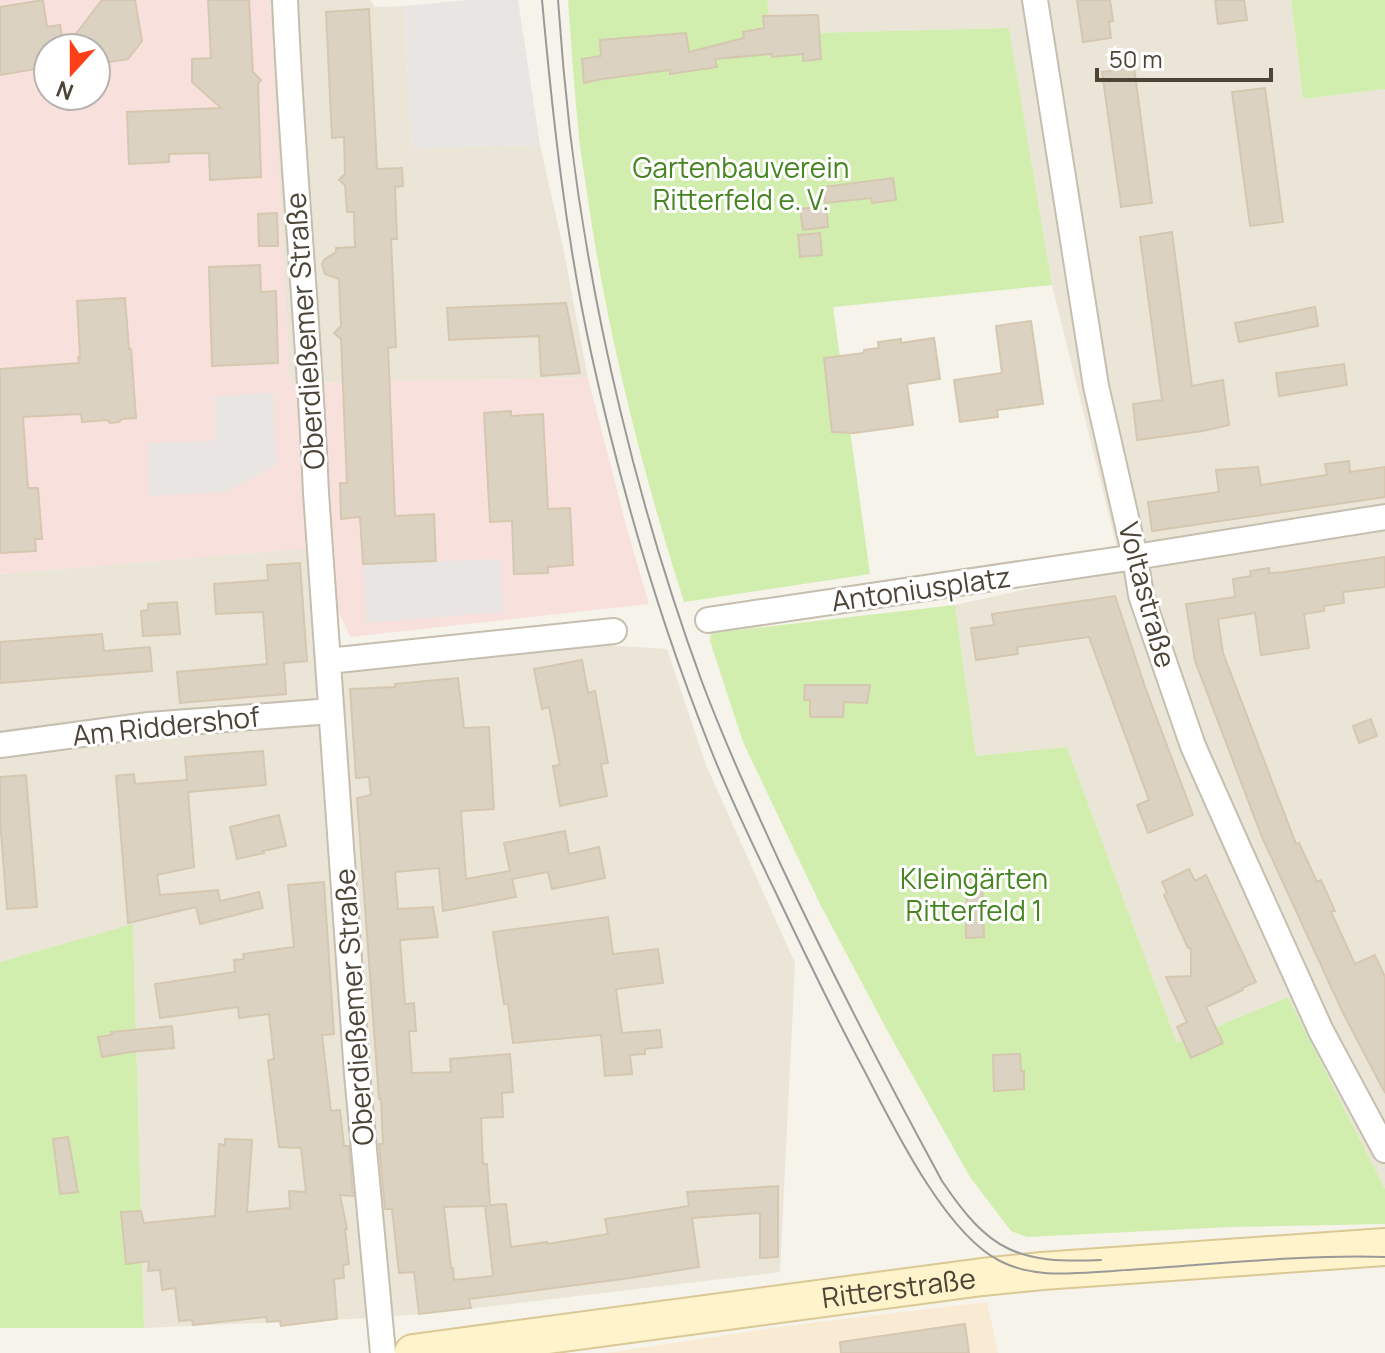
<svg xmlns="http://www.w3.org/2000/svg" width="1385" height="1353" font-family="Manrope,sans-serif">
<rect width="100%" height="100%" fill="#f6f3ea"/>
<path fill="#ebe5d8" d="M270,0H370L375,7L404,6L412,148L540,145L563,247L588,378L289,383Z
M767,0H1291L1303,99L1385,89V1189L1288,997L1177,1043L1067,747L976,756L955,605L1122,568L1052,285L1009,28L772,34Z
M310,548L320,673L593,644L667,649L706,765L795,963L780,1272L451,1311L372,1318L144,1328L133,925L0,962V574Z"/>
<path fill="#f9ead4" d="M987,1302L998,1353H606L787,1326Z"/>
<path fill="#f8e1dd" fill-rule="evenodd" d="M0,0H270L290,383L588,378L627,529L649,604L350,637L310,548L0,574ZM48,48H96V96H48Z"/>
<path fill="#d1eeaf" d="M568,0H767L772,34L1009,28L1052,285L833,307L870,574L684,602C642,470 608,337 588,200C585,176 580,152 578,127C574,85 571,42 568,0Z
M1291,0H1385V89L1303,99Z
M955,605L976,756L1067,747L1177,1043L1288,997L1385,1189V1224L1231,1227L1027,1237L1011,1231L970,1177L888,1032L820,904L743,742L710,641L711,633Z
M133,924L144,1328H0V962Z"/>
<path fill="#e8e5e2" d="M468,0H518L540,145L412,148L404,6Z
M273,392L276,465L223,492L150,496L147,443L215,441V397Z
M500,559L503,612L366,623L364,564Z"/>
<path fill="#dcd2c1" stroke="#d5c7b0" stroke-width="2" fill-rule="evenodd" d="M43,0L47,27L60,25L64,48H48V67L0,75V7Z
M102,0H135L142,41L128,59L103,63L96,58V48H65Z
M208,0H249L253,72L261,80L258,84L261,177L210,180L209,153L169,154V162L129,164L127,112L221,108L192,82V59L211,58Z
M1077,0H1110L1113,21L1109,22L1111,38L1083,42Z
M1215,0H1244L1247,20L1218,24Z
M369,9L377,169L402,168L403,186L395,187L397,239H391L396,347L388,348L395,516L434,514L436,561L363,564L360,517L341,519L340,483H347L341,339L334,333L341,326L339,279L325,274L322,264L325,259L336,252V248L355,247L354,212H347L345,185L339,180L345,174L344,137L332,138L326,12Z
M818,15L821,59L803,61V54L772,57L771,54L715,59L717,67L670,74V70L602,79L584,83L582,59L601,56L600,40L686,33L689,52L744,38L743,32L764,28L763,16Z
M1134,67L1152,203L1121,207L1102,72Z
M1265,88L1283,222L1250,226L1232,92Z
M893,178L896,200L872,203L871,198L825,203L823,187Z
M826,206L828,227L803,230L800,209Z
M277,213L278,246H259L258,214Z
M1172,232L1192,386L1223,380L1229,425L1203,431L1137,440L1133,404L1162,400L1140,237Z
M820,233L822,255L800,257L798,235Z
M260,265L261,292L276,291L278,363L212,366L209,267Z
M125,298L129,349H131L136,418L122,419L119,422L110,423L107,420L82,422L81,414L23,417L28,488H38L42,539H35L36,551L0,553V369L79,363L78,357H80L77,301Z
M566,303L580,373L541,376L539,336L449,340L447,308Z
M1315,307L1318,326L1239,342L1235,323Z
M1031,321L1043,404L997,410L998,417L960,422L954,380L1002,373L996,326Z
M934,338L940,379L907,384L913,425L854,433L832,432L824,358L864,353V350L879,348L878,342L901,339V343Z
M1344,364L1347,385L1279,396L1276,373Z
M511,411V416L543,414L548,509L570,508L573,565L548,567V573L514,574L512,521L490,522L484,413Z
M1349,461L1350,472L1385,467V497L1152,531L1148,502L1219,492L1216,470L1258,467L1261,485L1327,475L1325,464Z
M1385,557V587L1343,592L1344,603L1324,606V611L1304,614L1309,648L1261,655L1255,613L1218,619L1223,653L1296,844L1299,843L1317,882L1321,880L1335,911L1331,912L1355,964L1375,955L1385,977V1093L1343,1013L1262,837L1195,661L1186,604L1235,597L1233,579L1251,576L1250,571L1269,568V573L1284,572Z
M300,563L307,661L284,663L286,694L180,703L177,672L267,664L263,612L216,614L214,584L268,580L267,565Z
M1115,596L1145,687L1193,815L1148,833L1137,805L1149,800L1089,637L1017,647L1018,654L976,660L971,628L994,625L992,614Z
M177,602L180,634L143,636L141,611L148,610V604Z
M102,634L104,651L150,647L152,671L0,683V642Z
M582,660L588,693L595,691L608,763L601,764L607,796L560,806L553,766L560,765L549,707L542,709L534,669Z
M458,678L464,728L489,727L494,809L461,811L466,879L510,871L504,843L565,831L569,854L599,847L605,878L552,889L548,872L512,879L516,897L443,911L439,868L395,872L398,909L433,907L438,937L400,940L405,1004L414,1003L416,1031H409L412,1073L451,1072L450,1059L510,1054L513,1092L502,1093L503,1117L481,1118L483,1164H487L490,1205L506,1204L511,1247L547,1242V1244L608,1234L605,1219L689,1206L687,1192L778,1186V1257L760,1258V1213L692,1218L699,1267L630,1278L469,1299L471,1308L419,1314L414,1272L399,1273L392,1209H385L379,1144H383L381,1099H379L357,798L371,795L369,777L356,778L350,689L395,687V684ZM485,1206L493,1276L454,1280L453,1268H451L444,1207L488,1206Z
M805,685H870L867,703L844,702L843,717H810V700H804Z
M1371,719L1377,736L1359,743L1353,726Z
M263,751L266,785L188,792L194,867L157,875L160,895L218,890L220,901L259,892L263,908L200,924L196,907L128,923L116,776L134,774L135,784L187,780L185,757Z
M26,775L37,907L7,909L0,820V777Z
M279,815L286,846L263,851L264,853L237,859L230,827Z
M1189,869L1195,881L1206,875L1256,982L1242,988L1243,990L1206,1007L1223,1043L1191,1058L1177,1027L1187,1022L1166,977L1191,976V949L1188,948L1164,895L1167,893L1162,882Z
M967,879H982L984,937L966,938Z
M324,882L334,1034L322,1035L331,1111L340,1110L344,1146H349L353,1196L340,1195L347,1229H345L349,1264L343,1265L344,1278L334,1279L337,1319L281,1326L280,1321L267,1322L266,1317L193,1325L192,1320L179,1321L175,1288L162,1290L160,1270L148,1271L149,1261L126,1264L121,1212L141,1211L144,1223L215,1216L219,1144L225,1145V1139L252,1140L247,1212L290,1208L289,1191L306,1192L301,1148L279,1147L268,1060L274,1059L269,1014L239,1018L238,1007L160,1018L155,984L235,972L234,960L244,959L243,954L294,947L288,885Z
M608,917L613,954L658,949L663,983L616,989L622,1033L660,1030L662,1047L645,1049V1054L630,1055L632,1074L605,1076L601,1035L513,1043L508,1004H504L493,932Z
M172,1026L174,1048L130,1052L102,1057L98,1037L112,1035L111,1032Z
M1020,1054L1021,1071H1024V1089L994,1091L993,1055Z
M68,1137L78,1192L60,1194L53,1139Z
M965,1324L969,1353H841L840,1342Z"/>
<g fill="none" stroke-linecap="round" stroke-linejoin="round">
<g stroke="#c6beae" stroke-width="28">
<path id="minor" d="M285,0C292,164 309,328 316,493L357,1074L383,1353
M1035,0L1096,386L1135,557L1141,595L1193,746L1241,854L1321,1031L1385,1150
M708,620L1135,557L1385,517
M328,661L614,631
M0,745L149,725L331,711"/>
</g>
<g stroke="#dbc995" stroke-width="40">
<g id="secondary">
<path id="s1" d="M413,1353L982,1277L1042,1271L1385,1247"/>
</g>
</g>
<use href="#minor" stroke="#fff" stroke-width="24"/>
<use href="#secondary" stroke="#fff3cb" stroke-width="36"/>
<path stroke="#999" stroke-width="2" d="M542,0C553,120 566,240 592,357C621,489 659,619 709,745C728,794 751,841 774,889C803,950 832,1011 864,1070C892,1124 945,1234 1000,1261C1035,1279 1075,1273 1113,1271C1136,1269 1159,1268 1183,1266C1250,1261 1317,1255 1385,1257
M558,0C561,44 565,88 570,132C592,315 638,508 702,682C725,743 752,802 779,861C830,970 885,1076 942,1181C989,1251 1017,1264 1101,1260"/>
</g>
<g text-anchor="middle" stroke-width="6" stroke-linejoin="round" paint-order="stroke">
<g font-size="28" fill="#468522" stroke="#fff">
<text x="741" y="178">Gartenbauverein<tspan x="741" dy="32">Ritterfeld e. V.</tspan></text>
<text x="974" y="889">Kleingärten<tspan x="974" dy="32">Ritterfeld 1</tspan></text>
</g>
<g font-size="28" fill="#4c4437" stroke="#fff">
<text transform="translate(305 331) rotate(-94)" y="10">Oberdießemer Straße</text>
<text transform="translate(921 589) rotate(-8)" y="10">Antoniusplatz</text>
<text transform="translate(1147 595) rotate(75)" y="10">Voltastraße</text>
<text transform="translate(166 726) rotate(-6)" y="10">Am Riddershof</text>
<text transform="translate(354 1007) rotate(-94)" y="10">Oberdießemer Straße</text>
<text dy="10" stroke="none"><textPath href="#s1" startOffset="490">Ritterstraße</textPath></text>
</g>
</g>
<g transform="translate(72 72) rotate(201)"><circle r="38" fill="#ffffff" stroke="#b7b4af" stroke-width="2"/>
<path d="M0-6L14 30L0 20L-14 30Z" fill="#ff3f18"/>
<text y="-12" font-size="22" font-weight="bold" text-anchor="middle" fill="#4c4437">N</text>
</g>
<path d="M1097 68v12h174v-12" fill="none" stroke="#4c4437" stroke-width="4"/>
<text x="1109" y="68" font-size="24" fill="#4c4437" stroke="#ffffff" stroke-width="6" paint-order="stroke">50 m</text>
</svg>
